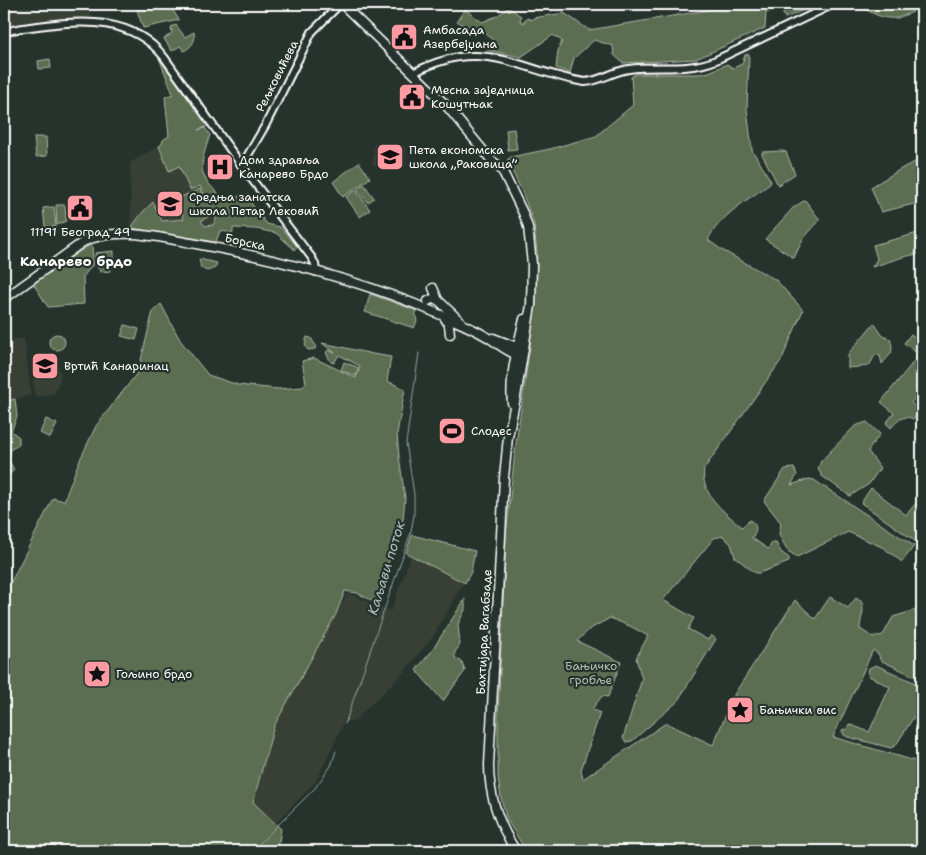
<svg xmlns="http://www.w3.org/2000/svg" width="926" height="855" font-family="'Shantell Sans',sans-serif">
<rect width="100%" height="100%" fill="#26332d"/>
<filter id="ink" filterUnits="userSpaceOnUse"><feTurbulence type="fractalNoise" baseFrequency=".02" numOctaves="2"/><feDisplacementMap in="SourceGraphic" scale="10" xChannelSelector="R" yChannelSelector="G"/><feConvolveMatrix kernelMatrix="1 2 1 2 8 2 1 2 1" color-interpolation-filters="sRGB"/></filter>
<g filter="url(#ink)">
<path fill="#384036" d="M6,4H87L92,17L9,25L5,20Z
M374,144L401,145L406,149L405,167H383L373,165Z
M159,146L169,170L179,166L200,186L216,218L214,241L131,228L130,163Z
M24,338L31,395L4,402V341Z
M54,354L61,376L54,394L35,397L31,356Z
M411,556L464,582L432,638L404,672L353,722L345,720L316,781L276,823L253,802L274,726L315,649L348,593L391,611Z"/>
<path fill="#5c6e51" stroke="#aeb6a8" d="M135,4H169L179,20L143,28Z
M723,4H818L785,18L780,7L766,13L765,28L696,59L623,63L614,55L613,46L594,40L574,58L570,73L556,68L558,51L562,41L553,35L521,57L487,50L494,41L476,25L471,31L457,21L465,9L482,22L497,16L508,8L512,10L521,16L520,21L523,23L527,18L532,20L533,18L564,13L589,30L714,9Z
M860,4H919L916,11C910,13 903,16 897,18C885,20 868,13 860,4Z
M176,25L185,37L194,32C196,42 192,46 184,51L180,46L172,51L164,39L172,33L171,27Z
M749,54L747,109L752,150L771,181L770,184C750,198 719,216 708,240L722,250L776,280L803,310L782,359L704,469C700,494 724,512 742,527L750,520C758,526 757,529 752,538L768,549L772,543H776L781,552L789,558V562L759,573H755L735,557L731,544L723,536L714,538L663,600L694,618L688,629L708,640L711,635L716,639L677,702L632,741L626,742L623,738L642,679L636,658L648,636L632,627L610,618L590,629L577,641L621,662L608,697L602,696L592,709L600,713L581,770L583,779L666,723L713,745L735,693L795,600L815,619L830,597L848,608L856,598L862,602C865,614 860,618 860,629L873,637L883,635L893,617L922,608V680L880,660L879,655L873,650L833,737L922,763V831L915,835L922,845V850L920,851H839L840,850L836,847L834,851H526L507,820L501,798L498,777V715L506,536L515,451L530,346L537,253L534,224L523,194L507,160L511,157L550,149L596,136L633,105L631,77L636,74H699L709,72L727,64L733,68L742,64L745,55Z
M159,58L208,126L198,130L205,128L210,135C207,145 202,157 202,167C203,183 219,195 232,202L240,195H248L251,203L267,224L280,227L298,246L295,250L276,233L256,229L233,228V233L220,231L216,242L131,228L142,213L153,202L162,221L184,219L176,199L200,189L211,215L201,221L205,226L213,225L216,219L200,186L190,190L179,166L169,171L159,146L162,144L163,140L169,136L165,97L173,94Z
M50,59L51,68L39,69L38,61Z
M514,129L517,149L508,150L506,130Z
M34,137H46L47,156L36,157Z
M782,151L786,152L795,174L778,185L762,154V152Z
M922,159V202L881,212L871,187L906,166Z
M359,162L370,178L343,197L333,182Z
M364,184L374,198L368,203L357,189Z
M356,190L370,210L360,217L346,197Z
M805,200L820,220L803,239L794,258L765,239L793,208Z
M56,205H65L66,221L57,225Z
M54,207L56,227H45L43,208Z
M922,232V253L903,257L872,267L877,259L873,245Z
M92,244L93,264L83,277L84,304L48,307L33,283L61,262Z
M114,251V265H110V271L101,272L95,264V253Z
M199,259L217,263L215,268L207,271L201,268Z
M370,294L415,310L417,321L414,328L365,312Z
M161,304L180,340L208,375L238,385L278,389L303,387L306,383L302,361L314,358L356,378L360,366L339,355L334,363L331,362L326,353L328,350L335,353L322,343C345,347 367,354 391,357L387,381L405,389L397,434L399,456L405,498L403,520L375,602L357,593L345,591L336,614L274,726L253,802L281,829L279,842L271,851H4V587L8,588L53,498L64,501L78,464L96,426L138,372L153,311Z
M874,323L883,336L890,339C895,353 890,354 882,364L880,356L875,355L869,366L848,368V354Z
M125,325L139,329L136,340L121,336Z
M911,334L922,342V379L915,388L919,393L911,403L920,411L913,419C904,414 897,421 891,428L886,423L894,413L881,402L919,355L904,343Z
M49 342a8 8 0 1 1 16 0a8 8 0 1 1-16 0Z
M307,337L311,338L316,346L315,349L308,350C304,347 305,342 307,337Z
M344,362L359,368L356,376L341,370Z
M15,399L17,417L11,431L19,437V445L11,449L9,460L14,470L10,474L4,485V402Z
M46,419L57,424L50,438L40,433Z
M867,422L880,434L868,451L880,468L869,484L850,496L822,476L818,469L821,461L855,426Z
M794,468L797,475L791,485L809,479L814,480L914,546L902,562L884,548L848,532L797,557L788,551L779,535L781,523L764,501L785,469Z
M871,488L906,515L922,496V539L915,541L861,503Z
M412,535L475,551L471,572L465,583L406,553Z
M465,599V610L458,624L460,645L455,652V658L462,662L465,671L443,701L416,670L431,652Z
M876,665L922,686V704L896,745L891,748L848,737L844,735L842,731L843,729L846,730L849,724L869,732L890,687L869,676L868,674L869,668Z"/>
<g fill="none" stroke-linecap="round" stroke-linejoin="round">
<path stroke="#90a5a7" stroke-width="1" d="M345,724L411,532L414,515V494L406,443L419,353
M252,851L315,788L331,766L336,751"/>
<g stroke="#fff" stroke-width="10">
<path id="minor" d="M4,33C15,28 26,28 38,26C83,20 133,17 164,57L247,173L312,258L315,264L316,272
M413,73C432,63 454,55 476,56C512,57 548,77 585,82C601,81 613,71 629,69C658,65 688,72 716,60L834,4
M242,165L265,126L312,32L340,4
M922,547V548"/>
</g>
<g stroke="#fff" stroke-width="11">
<path id="major" d="M342,4L444,103L492,161L498,165L504,174L523,213L528,227L532,264L531,305L516,397L508,437L504,478L489,765C489,797 499,825 516,851
M433,288L438,300L461,322
M4,299L83,242C116,226 156,237 191,243C273,258 357,279 434,312C452,320 472,327 489,338C500,345 508,353 521,356
M428,301L432,299L438,300
M444,317L449,325L450,334
M493,338L522,349
M512,403C509,375 518,346 524,319"/>
</g>
<use href="#minor" stroke="#26332d" stroke-width="6"/>
<use href="#major" stroke="#26332d" stroke-width="8"/>
</g>
</g>
<defs>
<g id="civic-square" transform="scale(1.4375)"><rect x="-9" y="-9" width="18" height="18" rx="4" fill="#ff9aa2" stroke="#26332d"/><path d="M-.6-6.5H3V-4.5H.6V-3L4-1V1h2V6H-6V1h2V-1L-.6-3ZM-1.2 2.5V6h2.4V2.5Z" fill="#111"/></g>
<g id="school-square" transform="scale(1.4375)"><rect x="-9" y="-9" width="18" height="18" rx="4" fill="#ff9aa2" stroke="#26332d"/><path d="M0-5L7-2L0 1L-7-2ZM-4 1L0 2.5L4 1V4Q0 6-4 4Z" fill="#111"/></g>
<g id="hospital-square" transform="scale(1.4375)"><rect x="-9" y="-9" width="18" height="18" rx="4" fill="#ff9aa2" stroke="#26332d"/><path d="M-5-5h3v3.5h4V-5h3V5h-3V1.5h-4V5h-3Z" fill="#111"/></g>
<g id="stadium-square" transform="scale(1.4375)"><rect x="-9" y="-9" width="18" height="18" rx="4" fill="#ff9aa2" stroke="#26332d"/><path d="M0-5a6.5 5 0 1 0 0 10a6.5 5 0 1 0 0-10ZM-3.5-1.8h7v3.6h-7Z" fill="#111"/></g>
<g id="sight-square" transform="scale(1.4375)"><rect x="-9" y="-9" width="18" height="18" rx="4" fill="#ff9aa2" stroke="#26332d"/><path d="M0-6L1.8-2.2L6-1.7L2.9 1.2L3.7 5.4L0 3.3L-3.7 5.4L-2.9 1.2L-6-1.7L-1.8-2.2Z" fill="#111"/></g>
</defs>
<g fill-rule="evenodd">
<use href="#civic-square" x="404" y="37"/>
<use href="#civic-square" x="412" y="97"/>
<use href="#school-square" x="390" y="157"/>
<use href="#hospital-square" x="220" y="167"/>
<use href="#school-square" x="170" y="204"/>
<use href="#civic-square" x="80" y="208"/>
<use href="#school-square" x="45" y="366"/>
<use href="#stadium-square" x="452" y="431"/>
<use href="#sight-square" x="97" y="674"/>
<use href="#sight-square" x="740" y="710"/>
</g>
<g text-anchor="middle" stroke-width="4.5" stroke-linejoin="round" paint-order="stroke">
<g font-size="12" fill="#fff" stroke="#26332d" text-anchor="start">
<text x="423" y="34">Амбасада<tspan x="423" dy="14">Азербејџана</tspan></text>
<text x="431" y="94">Месна заједница<tspan x="431" dy="14">Кошутњак</tspan></text>
<text x="409" y="154">Пета економска<tspan x="409" dy="14">школа „Раковица”</tspan></text>
<text x="239" y="164">Дом здравља<tspan x="239" dy="14">Канарево Брдо</tspan></text>
<text x="189" y="201">Средња занатска<tspan x="189" dy="14">школа Петар Лековић</tspan></text>
<text x="80" y="236" text-anchor="middle">11191 Београд 49</text>
<text x="64" y="370">Вртић Канаринац</text>
<text x="471" y="435">Слодес</text>
<text x="116" y="678">Гољино брдо</text>
<text x="759" y="714">Бањички вис</text>
</g>
<g font-size="12" fill="#fff" stroke="#26332d">
<text transform="translate(277 76) rotate(-63)" y="4">Рељковићева</text>
<text transform="translate(245 242) rotate(12)" y="4">Борска</text>
<text transform="translate(484 632) rotate(-87)" y="4">Бахтијара Вагабзаде</text>
</g>
<g font-size="12" fill="#b6beb1" stroke="#26332d">
<text x="591" y="670">Бањичко<tspan x="591" dy="14">гробље</tspan></text>
</g>
<g font-size="14" font-weight="bold" fill="#fff" stroke="#26332d">
<text x="76" y="266">Канарево брдо</text>
</g>
<g font-size="14" font-style="italic" fill="#acbcbd" stroke="#26332d">
<text transform="translate(386 568) rotate(-73)" y="5">Каљави поток</text>
</g>
</g>
<rect width="926" height="855" fill="none" stroke="#26332d" stroke-width="20"/>
<rect x="10" y="10" width="906" height="835" fill="none" stroke="#fff" stroke-width="2" filter="url(#ink)"/>
</svg>
